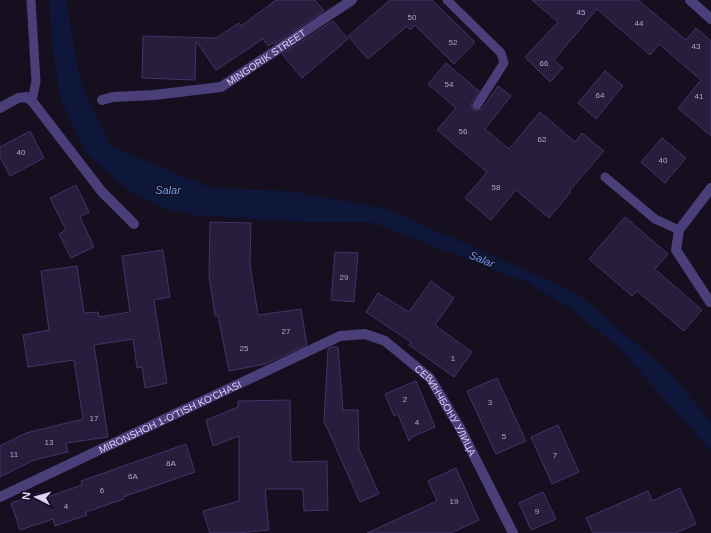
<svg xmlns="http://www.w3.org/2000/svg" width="711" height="533" font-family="Arial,sans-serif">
<rect width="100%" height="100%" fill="#150f1f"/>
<path fill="#0e1739" d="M49,0H66L80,80L110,146L211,188L290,191L387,209L577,293L671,374L711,422V451L618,347L569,307L526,282L371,222H307L193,215L163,208L134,194L85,153L60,96L53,51Z"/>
<path fill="#291d3e" stroke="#463268" d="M276,0H315L324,11L274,44L273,43L268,46L263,39L216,70L196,41L195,80L142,78L143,36L216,38L239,23L241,26Z
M390,0H432L475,42L454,64L415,25L410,30L407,26L368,59L348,36Z
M532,0H638L686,40L696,28L711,41V136L678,108L701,80L659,44L650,55L597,9L554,60L563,68L550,82L525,57L558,22Z
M333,21L348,39L302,78L282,54Z
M446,63L479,91L471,104L474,110H479L482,109L498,86L511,96L485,129L509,149L540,112L575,142L582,133L604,151L569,191L571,192L549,218L516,190L491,220L465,198L487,172L437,130L456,108L428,84Z
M605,71L623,86L596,119L578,103Z
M30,131L44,158L10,176L0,157V147Z
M662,138L686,158L665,183L641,162Z
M76,185L89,212L80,217L94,247L71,258L59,234L66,230L50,198Z
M625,217L668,254L655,269L702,310L684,331L637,291L632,296L589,259Z
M210,222L251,223L250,264L258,315L301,309L307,345L265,364L229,371L218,315L215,316L209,276Z
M163,250L170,297L154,300L167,383L145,388L142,367L137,368L133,339L94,345L108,437L66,443L68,452L34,460L0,477V446L26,433L83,419L74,360L28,367L23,335L49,330L41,271L77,266L84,313L98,312L99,317L130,312L122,256Z
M335,252L358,253L354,302L331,300Z
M431,281L454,298L435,325L472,352L454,377L409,345L411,342L366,312L378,293L409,312Z
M331,347H338L343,410H358L359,449L379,494L360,502L324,421L328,349Z
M497,378L526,441L496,454L467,391Z
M416,381L435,427L412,437L409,441L398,414L394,416L385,394Z
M290,400L291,462L327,461L328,510L304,511L303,489H265L269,530L238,533H210L203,511L239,501V436L213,446L206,420L238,407V401Z
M558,425L579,472L552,484L531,437Z
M186,444L195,472L123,497L124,499L86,512L87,515L55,526L53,519L20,530L11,503L40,493L42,499L82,485L81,481Z
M456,468L479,520L451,533H367L437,501L428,481Z
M680,488L696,524L676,533H593L586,518L648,491L652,501Z
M543,492L556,519L531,530L519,503Z"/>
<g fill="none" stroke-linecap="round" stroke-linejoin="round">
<path stroke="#4b3f79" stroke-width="9" d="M31,0L36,81L32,101
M447,0L501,53L504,63L477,105
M605,177L655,219L679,230"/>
<g stroke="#4b3f79" stroke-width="10">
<path d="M690,0L711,19"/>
<path id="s1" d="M102,100L113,97L154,95L221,87L352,0"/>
<path d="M0,108L18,98L26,97L32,101L102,192L134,224"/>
<path d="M710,302L676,250L679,230L711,188"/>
<path id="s2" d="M0,497L340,336L365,334L385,341L430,378L460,428L513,533"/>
</g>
</g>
<g text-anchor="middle" stroke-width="3" stroke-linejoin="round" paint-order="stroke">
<g font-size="8" fill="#b1a5cb">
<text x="581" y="15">45</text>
<text x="412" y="20">50</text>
<text x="639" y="26">44</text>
<text x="453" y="45">52</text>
<text x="696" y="49">43</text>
<text x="544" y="66">66</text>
<text x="449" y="87">54</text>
<text x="600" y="98">64</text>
<text x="699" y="99">41</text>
<text x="463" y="134">56</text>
<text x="542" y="142">62</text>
<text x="21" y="155">40</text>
<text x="663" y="163">40</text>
<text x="496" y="190">58</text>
<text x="344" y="280">29</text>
<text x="286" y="334">27</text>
<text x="244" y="351">25</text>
<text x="453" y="361">1</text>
<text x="405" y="402">2</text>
<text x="490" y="405">3</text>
<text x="94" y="421">17</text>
<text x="417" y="425">4</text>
<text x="504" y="439">5</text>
<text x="49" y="445">13</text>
<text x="14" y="457">11</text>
<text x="555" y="458">7</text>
<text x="171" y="466">8A</text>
<text x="133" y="479">6A</text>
<text x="102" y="493">6</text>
<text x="454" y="504">19</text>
<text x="66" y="509">4</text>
<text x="537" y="514">9</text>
</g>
<g font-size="10" fill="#ded2fa" stroke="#150f1f">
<text dy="4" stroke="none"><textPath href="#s1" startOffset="174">MINGORIK STREET</textPath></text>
<text dy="4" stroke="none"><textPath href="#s2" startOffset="516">СЕВИНЧБОНУ УЛИЦА</textPath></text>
<text dy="4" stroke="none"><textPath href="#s2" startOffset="188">MIRONSHOH 1-O'TISH KO'CHASI</textPath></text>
</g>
<g font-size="11" font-style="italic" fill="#6c9cef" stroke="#150f1f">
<text x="168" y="194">Salar</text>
<text transform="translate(482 259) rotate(23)" y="4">Salar</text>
</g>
</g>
<g transform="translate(36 497) rotate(276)" stroke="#150f1f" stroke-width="3" paint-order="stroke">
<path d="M0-3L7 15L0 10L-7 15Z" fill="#ded2fa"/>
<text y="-6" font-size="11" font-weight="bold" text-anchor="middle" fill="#ded2fa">N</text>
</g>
</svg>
